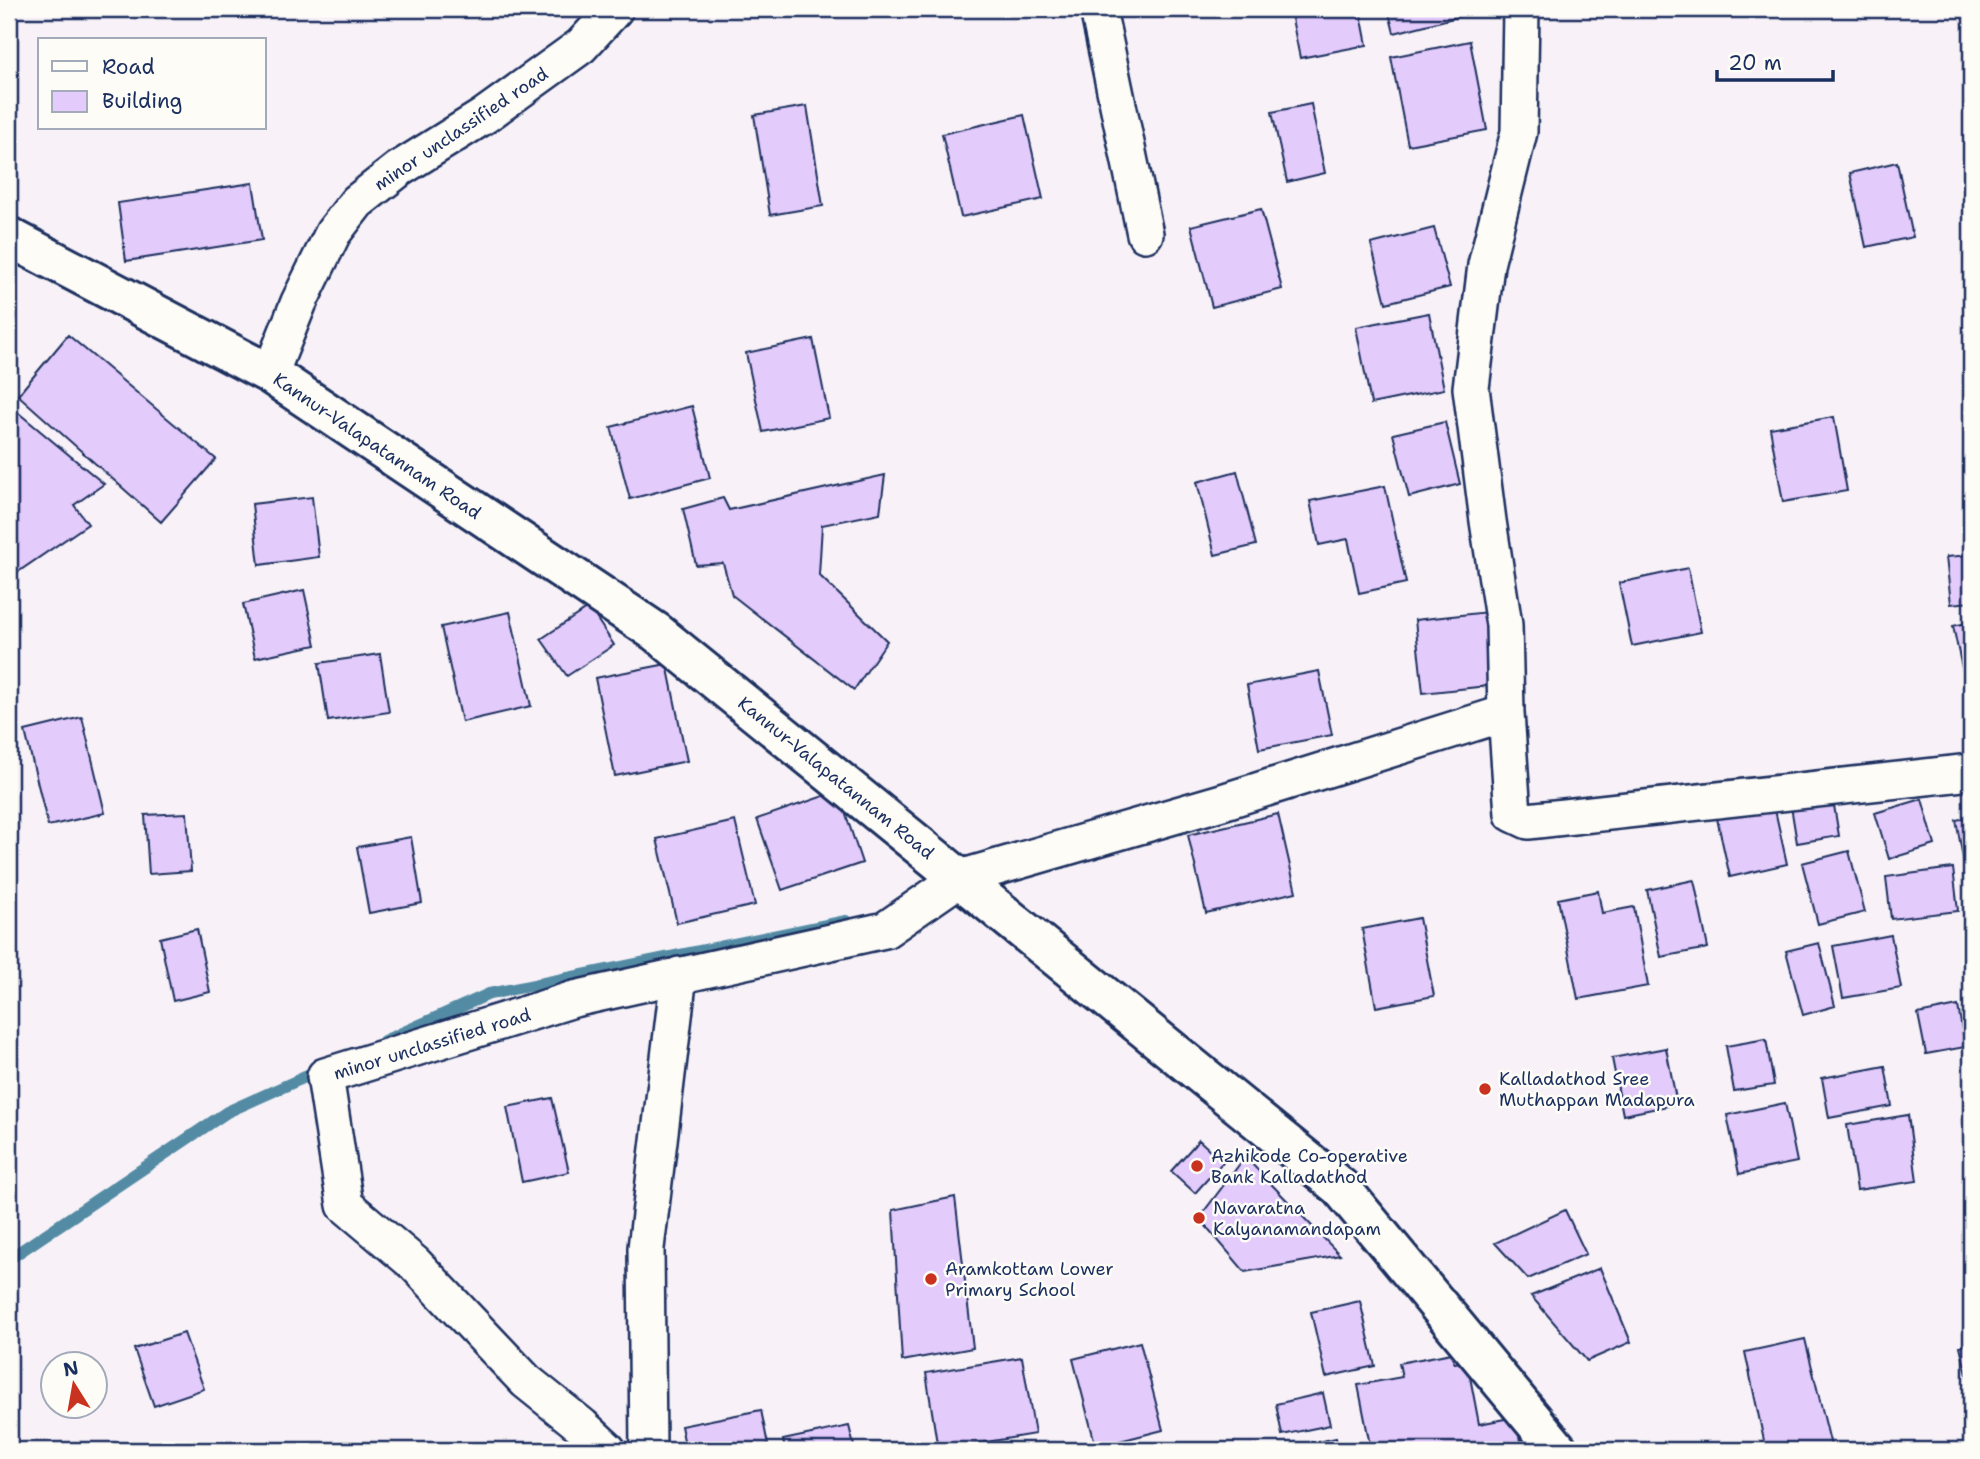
<svg xmlns="http://www.w3.org/2000/svg" width="1980" height="1459" font-family="'Shantell Sans',sans-serif">
<rect width="100%" height="100%" fill="#f8f2f8"/>
<filter id="ink" filterUnits="userSpaceOnUse"><feTurbulence type="fractalNoise" baseFrequency=".0143" numOctaves="2"/><feDisplacementMap in="SourceGraphic" scale="14" xChannelSelector="R" yChannelSelector="G"/><feConvolveMatrix kernelMatrix="1 2 1 2 8 2 1 2 1" color-interpolation-filters="sRGB"/></filter>
<g filter="url(#ink)">
<g fill="none" stroke-linecap="round" stroke-linejoin="round">
<path stroke="#538ba4" stroke-width="12" d="M384,1041L489,994L846,921
M9,1259L227,1112L323,1069"/>
</g>
<path fill="#e3cbfb" stroke="#1b2f5e" stroke-width="2" d="M1290,9H1360L1367,45L1300,58Z
M1388,9H1481V11L1394,33Z
M1470,41L1487,130L1408,145L1391,57Z
M1311,104L1325,173L1287,182L1272,112Z
M807,106L823,206L770,215L754,115Z
M1024,115L1043,199L961,217L942,134Z
M1897,162L1913,237L1866,247L1850,173Z
M253,183L262,240L126,261L118,203Z
M1261,209L1282,289L1212,307L1191,226Z
M1434,228L1450,287L1386,303L1371,244Z
M1429,313L1444,389L1371,404L1356,327Z
M68,335L216,459L161,522L18,395Z
M813,339L829,418L763,432L746,353Z
M9,405L104,484L74,505L88,524L9,578Z
M692,406L710,478L630,499L611,427Z
M1834,417L1847,491L1783,502L1770,428Z
M1445,422L1460,484L1409,497L1393,434Z
M1237,471L1256,545L1215,555L1197,482Z
M885,475L880,513L822,525L819,575L887,641L854,690L732,595L723,563L696,565L683,509L723,498L729,510Z
M1385,486L1406,583L1359,593L1348,539L1319,545L1310,501Z
M312,497L319,557L259,565L252,504Z
M1971,555V602L1951,604L1946,557Z
M1688,568L1701,632L1632,646L1619,583Z
M304,590L316,645L255,658L243,604Z
M589,607L614,645L567,676L541,639Z
M510,612L531,706L462,722L441,627Z
M1488,612L1496,685L1423,693L1415,620Z
M1971,622V695L1968,696L1953,626Z
M380,654L389,712L328,721L319,663Z
M667,664L687,761L615,776L595,678Z
M1319,671L1332,735L1259,749L1247,685Z
M82,717L105,813L48,826L25,731Z
M838,791L862,863L782,890L757,819Z
M1832,793L1839,836L1797,843L1790,800Z
M1922,799L1935,845L1889,859L1875,813Z
M1773,801L1787,864L1730,877L1716,814Z
M187,813L191,871L149,874L145,815Z
M1278,814L1296,892L1206,913L1188,835Z
M1971,817V862L1964,863L1956,820Z
M735,821L755,905L677,923L657,839Z
M411,837L422,903L369,913L357,847Z
M1849,851L1865,912L1818,924L1802,863Z
M1953,868L1958,911L1891,919L1886,877Z
M1694,880L1708,948L1661,957L1647,890Z
M1598,891L1602,913L1634,907L1648,986L1578,999L1558,899Z
M1419,918L1434,996L1376,1007L1362,929Z
M197,929L210,992L173,1001L160,938Z
M1891,935L1901,988L1843,998L1833,946Z
M1819,943L1835,1006L1803,1015L1786,951Z
M1958,1006L1965,1047L1926,1054L1918,1014Z
M1766,1039L1774,1085L1734,1091L1726,1046Z
M1666,1048L1677,1104L1623,1115L1612,1058Z
M1885,1066L1892,1106L1829,1118L1822,1078Z
M552,1098L569,1172L522,1182L507,1107Z
M1785,1103L1797,1162L1739,1174L1727,1115Z
M1908,1115L1917,1181L1857,1190L1847,1125Z
M1199,1140L1223,1162L1195,1193L1171,1171Z
M1245,1157L1340,1255L1245,1272L1199,1218Z
M955,1197L973,1348L902,1361L893,1210Z
M1565,1210L1586,1254L1528,1279L1495,1243Z
M1600,1268L1631,1342L1587,1361L1531,1296Z
M1360,1301L1375,1366L1326,1377L1311,1312Z
M184,1333L204,1389L154,1406L134,1349Z
M1805,1339L1832,1450H1766L1745,1352Z
M1140,1342L1163,1430L1096,1447L1073,1359Z
M1971,1344V1391L1960,1346Z
M1452,1353L1454,1363L1467,1361L1479,1424L1515,1417L1522,1450H1371L1358,1385L1402,1377L1399,1363Z
M1022,1357L1035,1434L938,1450L926,1373Z
M1323,1393L1330,1425L1282,1435L1276,1404Z
M761,1410L769,1450H686L681,1426Z
M849,1426L855,1450H785L783,1440Z
M1336,1438L1339,1450H1281Z"/>
<g fill="none" stroke-linecap="round" stroke-linejoin="round">
<g stroke="#1b2f5e" stroke-width="40">
<path id="street" d="M1098,9L1145,234
M270,374L299,302L333,233L357,202L399,169L484,116L581,46L615,9
M1506,713L1504,625L1488,521L1471,388L1486,265L1519,132L1521,9
M608,1450L582,1426L526,1381L415,1264L345,1205L325,1076L574,999L885,930L960,878L1222,802L1506,713L1513,814L1528,821L1971,772
M648,1450L646,1248L679,975"/>
</g>
<g stroke="#1b2f5e" stroke-width="44">
<path id="secondary" d="M9,237L270,374L656,632L1341,1188L1558,1450"/>
</g>
<use href="#street" stroke="#fdfcf7" stroke-width="35"/>
<use href="#secondary" stroke="#fdfcf7" stroke-width="38"/>
</g>
</g>
<g fill="#c8321e" stroke="#fdfcf7" stroke-width="2.5">
<circle cx="1485" cy="1089" r="7"/>
<circle cx="1197" cy="1166" r="7"/>
<circle cx="1199" cy="1218" r="7"/>
<circle cx="931" cy="1279" r="7"/>
</g>
<g text-anchor="middle" stroke-width="5" stroke-linejoin="round" paint-order="stroke">
<g font-size="18" fill="#1b2f5e" stroke="#fdfcf7">
<text transform="translate(461 129) rotate(-34)" y="6">minor unclassified road</text>
<text transform="translate(377 446) rotate(34)" y="6">Kannur-Valapatannam Road</text>
<text transform="translate(836 778) rotate(39)" y="6">Kannur-Valapatannam Road</text>
<text transform="translate(432 1044) rotate(-17)" y="6">minor unclassified road</text>
</g>
<g font-size="18" fill="#1b2f5e" stroke="#fdfcf7" text-anchor="start">
<text x="1499" y="1085">Kalladathod Sree<tspan x="1499" dy="21">Muthappan Madapura</tspan></text>
<text x="1211" y="1162">Azhikode Co-operative<tspan x="1211" dy="21">Bank Kalladathod</tspan></text>
<text x="1213" y="1214">Navaratna<tspan x="1213" dy="21">Kalyanamandapam</tspan></text>
<text x="945" y="1275">Aramkottam Lower<tspan x="945" dy="21">Primary School</tspan></text>
</g>
</g>
<rect width="1980" height="1459" fill="none" stroke="#fdfcf7" stroke-width="35"/>
<rect x="18" y="18" width="1945" height="1424" fill="none" stroke="#1b2f5e" stroke-width="2.5" filter="url(#ink)"/>
<rect x="38" y="38" width="228" height="91" fill="#fdfcf7" stroke="#a3aaba" stroke-width="2"/>
<rect x="52" y="61" width="35" height="10" fill="#fdfcf7" stroke="#a3aaba" stroke-width="2"/>
<text x="102" y="74" font-size="21" fill="#1b2f5e">Road</text>
<rect x="52" y="91" width="35" height="21" fill="#e3cbfb" stroke="#a3aaba" stroke-width="2"/>
<text x="102" y="108" font-size="21" fill="#1b2f5e">Building</text>
<g transform="translate(74 1385) rotate(349)"><circle r="33" fill="#fdfcf7" stroke="#a3aaba" stroke-width="2"/>
<path d="M0-5L12 26L0 18L-12 26Z" fill="#c8321e"/>
<text y="-10" font-size="19" font-weight="bold" text-anchor="middle" fill="#1b2f5e">N</text>
</g>
<path d="M1717 70v10h116v-10" fill="none" stroke="#1b2f5e" stroke-width="3.5"/>
<text x="1728" y="70" font-size="21" fill="#1b2f5e" stroke="#fdfcf7" stroke-width="5" paint-order="stroke">20 m</text>
</svg>
